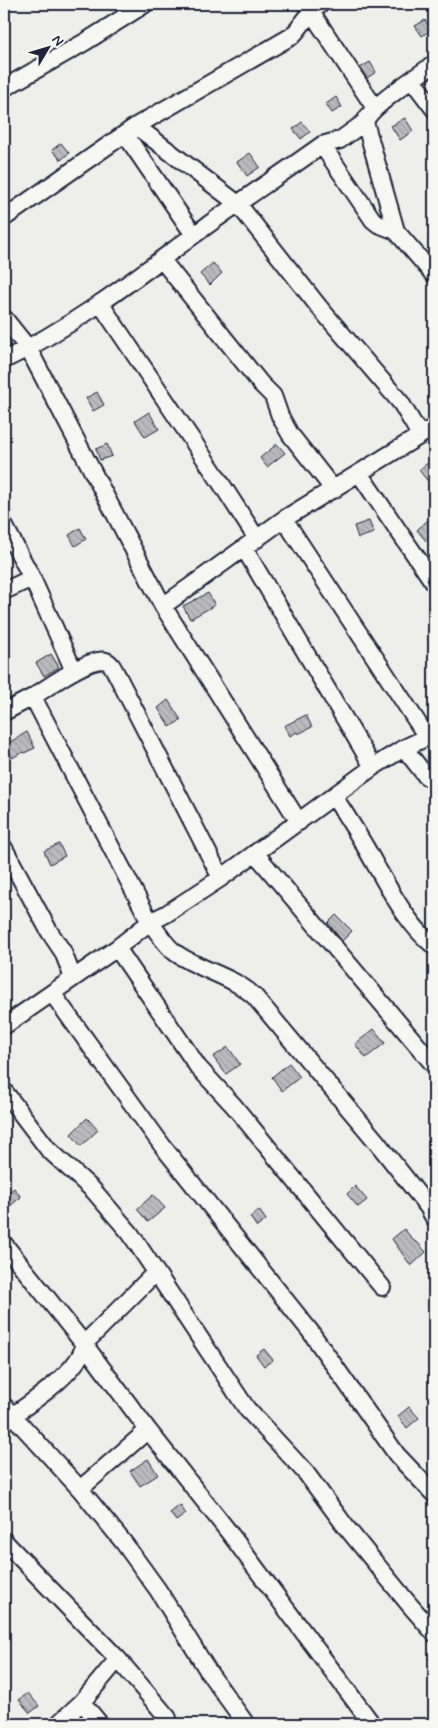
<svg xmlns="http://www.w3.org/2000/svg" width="438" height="1728" font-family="Mynerve,sans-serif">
<defs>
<pattern id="building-back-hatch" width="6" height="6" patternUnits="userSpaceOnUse" patternTransform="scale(1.25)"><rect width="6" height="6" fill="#bbbbbf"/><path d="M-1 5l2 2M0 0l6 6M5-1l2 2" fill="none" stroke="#a0a0a5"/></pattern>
</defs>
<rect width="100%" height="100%" fill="#eeeeeb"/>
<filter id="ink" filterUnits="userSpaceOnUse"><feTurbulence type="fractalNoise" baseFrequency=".02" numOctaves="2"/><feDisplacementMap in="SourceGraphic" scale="10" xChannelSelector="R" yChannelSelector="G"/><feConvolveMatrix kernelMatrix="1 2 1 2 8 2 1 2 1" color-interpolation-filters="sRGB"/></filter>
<g filter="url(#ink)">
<path fill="url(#building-back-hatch)" stroke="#22223b" d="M425,20L431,30L422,36L415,26Z
M370,62L376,72L367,78L360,68Z
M336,97L342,107L332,113L326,104Z
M405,118L413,131L400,140L391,126Z
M302,122L310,132L301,139L293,129Z
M61,143L69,153L61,160L52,150Z
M250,153L260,167L247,176L237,162Z
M213,263L222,273L210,285L200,274Z
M97,392L104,405L93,411L86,398Z
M149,412L159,429L145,437L135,421Z
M107,444L112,456L100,460L96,449Z
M277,444L285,453L267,467L260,458Z
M434,458V489L419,470Z
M428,520L434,527V534L426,541L417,530Z
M369,521L374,533L358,538L354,526Z
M80,528L86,539L75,546L69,535Z
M208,593L215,605L190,619L183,606Z
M51,654L59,667L44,676L36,663Z
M168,700L181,720L170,727L158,708Z
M306,715L312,727L298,734L297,732L290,736L284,726Z
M27,732L35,748L24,753L23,752L12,758L5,745Z
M59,844L65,856L50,864L44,851Z
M336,915L352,931L342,941L328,923Z
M374,1029L385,1043L366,1058L355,1044Z
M228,1047L240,1064L226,1074L213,1057Z
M289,1063L300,1077L282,1091L272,1077Z
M87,1118L98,1130L81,1146L71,1134Z
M355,1186L367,1200L358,1207L347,1194Z
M14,1188L21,1197L10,1206L4,1196Z
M153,1195L165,1208L148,1222L137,1209Z
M259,1210L266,1220L257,1227L250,1217Z
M404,1229L415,1242L416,1241L426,1252L411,1266L392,1239Z
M264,1349L273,1360L264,1366L256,1355Z
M409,1407L419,1418L407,1428L398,1416Z
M148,1459L158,1475L140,1486L130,1471Z
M180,1505L186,1514L176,1521L170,1513Z
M28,1693L39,1706L30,1713L19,1700Z"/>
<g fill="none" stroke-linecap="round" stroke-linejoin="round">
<g stroke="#22223b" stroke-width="20">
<path id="minor" d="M306,4L375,108
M412,80L434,109
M4,88L85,42L145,4
M365,122L396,231L434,275
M136,126L238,204L319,307L401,403L420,435
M125,134L194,235
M322,145L373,220L378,224L396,231
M4,218L136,126L292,36C303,25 308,12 321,4
M162,260L261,384L273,396L280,416L290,434L334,490
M100,303L215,474L257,539
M4,318L28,348L163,606L299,822
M4,360C73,327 133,280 194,235C236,204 280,175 322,145L340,140L365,122C370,106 419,75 434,64
M359,473L434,583
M284,519L427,737
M4,525L32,578L74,671
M244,548L373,767
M4,591L32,578
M163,606L284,519L434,427
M33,697C46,688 91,656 106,661C112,663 115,672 118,677L221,878
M4,712L33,697L150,922C158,932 166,947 177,954C202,971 233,976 255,997L376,1141L428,1207L434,1218
M404,748L426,776L434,780
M334,797C349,819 363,842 376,866C393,895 408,925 434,946
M4,848L49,931L63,952L73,978
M255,853L434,1065
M117,948L198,1067L234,1106L382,1287
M52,993L164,1148L310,1331L397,1455L434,1494
M4,1026L117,948L150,922L166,914L221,878L373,767L404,748L434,734
M4,1091L48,1149L93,1190L130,1233L247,1409L306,1473L346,1527L408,1603L434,1633
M4,1244L84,1344L148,1430L228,1531L372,1724
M4,1406L80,1489L124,1543L158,1590L210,1674L246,1724
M12,1416C32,1402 82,1369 84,1344L156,1272
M80,1489L148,1430
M4,1541L118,1659L168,1718
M82,1702L100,1724
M58,1724L82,1702L118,1659"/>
</g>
<use href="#minor" stroke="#f6f6f2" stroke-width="16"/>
</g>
</g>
<rect width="438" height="1728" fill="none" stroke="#f6f6f2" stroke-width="20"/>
<rect x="10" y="10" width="418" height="1708" fill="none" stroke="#22223b" stroke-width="2" filter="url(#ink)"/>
<g transform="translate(48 48) rotate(52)" stroke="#f6f6f2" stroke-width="4" paint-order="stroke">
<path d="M0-4L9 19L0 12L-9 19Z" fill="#22223b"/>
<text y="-8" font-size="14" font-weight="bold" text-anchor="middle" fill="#22223b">N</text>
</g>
</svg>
